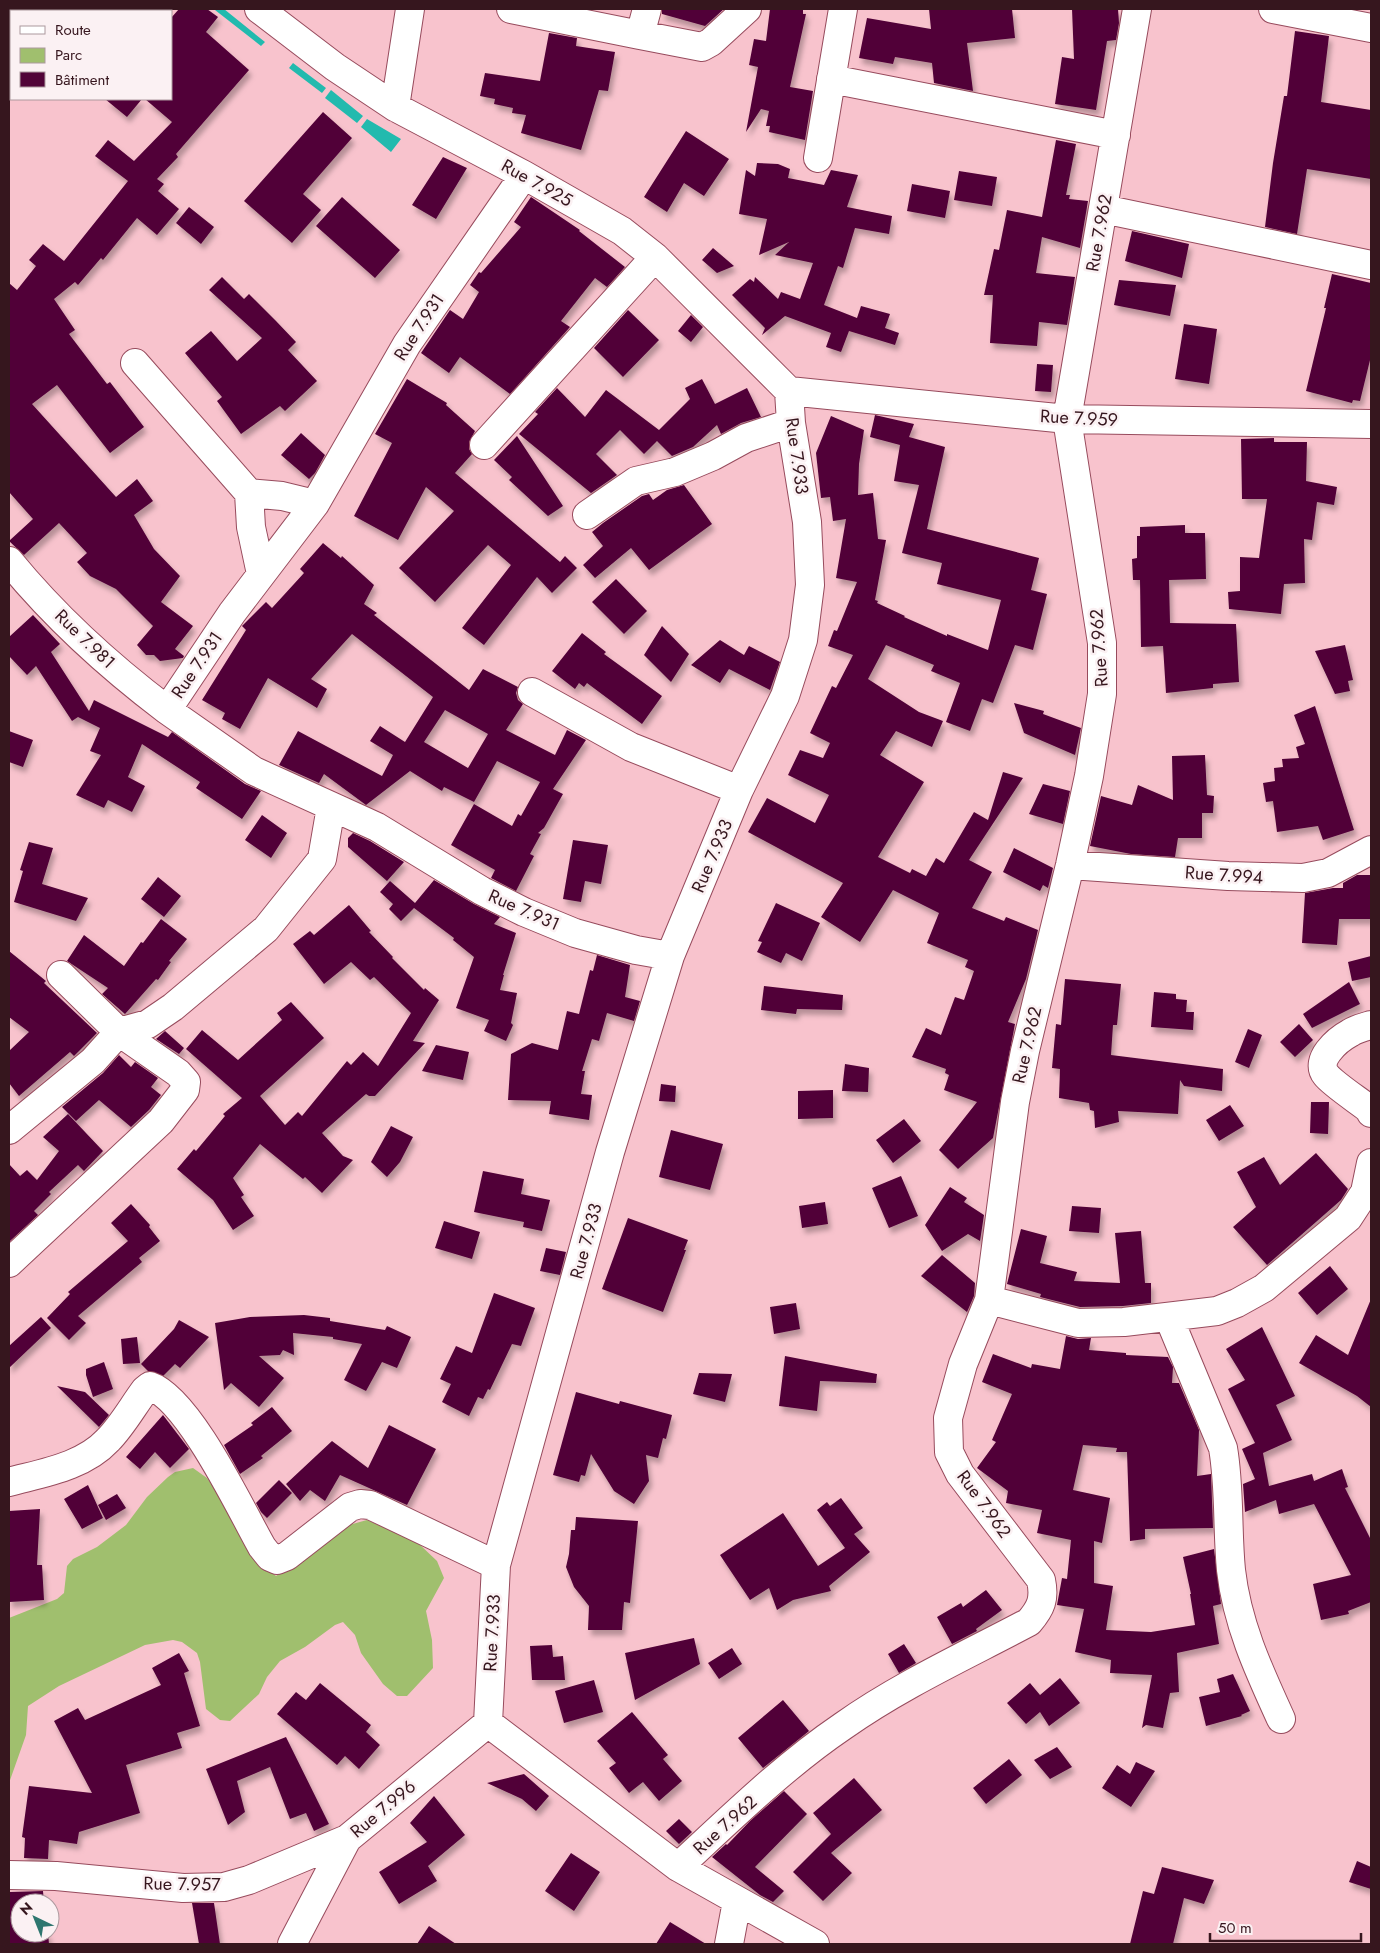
<svg xmlns="http://www.w3.org/2000/svg" width="1380" height="1953" font-family="Jost,sans-serif">
<defs>
<filter id="shadow"><feDropShadow dx="3" dy="5.5" stdDeviation="2.5" flood-color="#0004"/></filter>
</defs>
<rect width="100%" height="100%" fill="#f8c3cd"/>
<path fill="#a0bf6e" d="M193,1468L207,1478L244,1530L253,1555L276,1576L349,1525L367,1520L417,1542L437,1561L444,1578L426,1611L432,1640L433,1668L407,1696H397L383,1684L361,1653L355,1635L343,1622L335,1625L305,1647L280,1661L267,1677L259,1694L230,1721L220,1720L206,1709L200,1662L197,1653L182,1642L173,1640L145,1645L59,1686L28,1706L26,1735L9,1783V1618L57,1599L64,1593L67,1566L73,1559L97,1547L126,1525L147,1497L168,1477L175,1472Z"/>
<path fill="#22baae" d="M216,9H224L265,42L261,46L215,10Z
M293,63L326,88L322,93L289,68Z
M331,90L363,116L357,123L325,98Z
M367,119L401,139L391,152L361,127Z"/>
<path fill="#510438" fill-rule="evenodd" filter="url(#shadow)" d="M179,9H207L218,17L206,32L249,70L176,154L178,157L157,179L164,184L158,191L179,209L157,235L137,218L103,260L101,258L78,285L75,282L54,299L75,330L69,334L107,384L110,382L144,427L110,453L57,385L32,404L116,497L137,479L153,501L134,515L154,549L180,576L161,602L193,626L175,649L184,656L183,658L160,661L154,655H146L137,645L153,626L116,589L90,576L77,562L87,553L59,523L24,555L9,541L33,519L9,492V283L17,290L36,266L29,260L43,244L64,261L128,181L95,156L108,140L134,161L172,122L145,99H171V18Z
M662,9H724L705,26L662,14Z
M770,9H803V14H806L790,87L813,91L805,140L769,132L770,126H766L769,111L761,109L746,132L758,67L749,65L754,39L766,41Z
M929,9H1012L1015,38L967,43L973,91L934,83L932,63L895,57L893,64L859,58L867,18L931,29Z
M1072,9H1118L1119,23L1116,40L1107,41L1096,110L1055,104L1062,57L1074,59Z
M1295,31L1329,36L1321,102L1371,110V179L1307,169L1297,234L1265,227L1273,163L1284,96H1287Z
M549,33L577,38L576,46L615,52L608,91L599,90L581,150L521,133L526,115L512,113L513,108L494,104L495,99L480,96L485,73L540,81Z
M105,99H142L127,117Z
M323,112L352,138L303,194L321,210L292,243L244,201Z
M686,131L729,159L704,196L684,183L667,212L644,197Z
M1056,140L1076,144L1066,195H1070L1069,199L1088,201L1080,248L1042,237L1036,273L1075,277L1067,325L1039,322L1037,346L990,343L993,295H984L994,249L999,250L1007,210L1042,217Z
M443,157L467,168L436,219L412,205Z
M757,163L778,164L790,169L788,178L824,185L831,170L858,175L847,207L892,216L889,234L855,228L843,268L838,266L824,305L857,318L861,306L890,314L885,328L899,333L895,345L849,331L841,352L826,347L831,333L785,316L762,335L765,328L732,295L750,279L754,282L755,277L778,299L781,292L800,299L813,263L775,255L789,242L759,255L767,219L739,214L746,170L755,176Z
M959,171L997,177L992,206L954,200Z
M912,184L950,191L945,218L907,211Z
M342,197L400,250L375,278L316,226Z
M531,197L580,230L579,231L625,267L607,287L595,278L561,321L570,327L510,394L460,357L449,373L421,353L450,310L463,319L479,292L470,285L479,272L481,273L521,227L514,222Z
M189,207L214,227L201,244L176,223Z
M1132,231L1189,244L1182,278L1125,261Z
M713,248L734,266L717,273L702,260Z
M1332,274L1371,283V356L1360,401L1353,400L1352,403L1306,391L1326,308H1324Z
M222,277L244,299L249,294L276,321L296,342L288,350L317,381L285,411L280,406L241,434L217,401L222,397L185,353L211,331L237,361L262,338L209,290Z
M1119,280L1176,285L1170,316L1114,305Z
M628,310L659,340L623,377L594,348Z
M691,315L703,327L691,342L678,331Z
M1184,324L1217,329L1209,384L1175,379Z
M1037,364L1053,365L1051,392L1035,391Z
M407,379L447,403L446,405L475,431L469,442V449L472,454L455,473L560,562L565,556L577,568L552,593L537,577L484,645L462,628L511,565L488,545L435,602L399,568L454,511L426,487L398,540L354,516L392,443L375,434Z
M702,379L715,404L747,388L761,417L741,423L721,434L717,425L693,447L672,456L657,441L644,454L620,430L596,454L617,475L591,493L519,434L538,414L535,412L557,388L585,417L606,390L659,430L690,399L685,388Z
M875,415L914,424L909,437L945,447L927,529L1039,558L1031,590L1047,594L1033,650L1015,645L993,703L982,699L970,731L946,722L960,683L931,671L934,665L886,645L868,679L919,712L943,721L932,747L896,731L880,755L924,782L878,857L910,873L912,869L926,876L936,858L944,863L974,812L988,820L1003,772L1023,778L969,860L992,872L972,908L1004,921L1006,917L1038,930L1026,979L1008,1022L1015,1024L993,1138L958,1169L939,1150L977,1102L944,1090L949,1075L945,1073L946,1069L912,1057L926,1028L941,1035L955,997L964,1000L974,971L965,967L968,960L927,943L939,913L893,890L860,942L821,917L843,883L748,832L767,798L815,823L829,795L788,775L800,750L823,758L830,743L810,733L832,686L836,688L853,655L828,646L834,630L837,631L857,582L836,578L846,519L833,521L830,497L821,498L816,453L831,416L864,430L859,464L858,495L873,493L878,539L886,540L875,600L878,601L877,603L905,616L904,617L947,636V634L988,650L1001,600L937,584L942,563L902,553L919,485L894,481L900,445L870,437Z
M301,433L325,455L315,473L309,479L281,455Z
M517,436L563,506L548,516L509,480L512,477L494,460Z
M1274,438V442H1307L1306,481L1337,487L1334,505L1317,502L1312,540L1304,539L1305,583L1284,584L1281,614L1229,609L1228,592L1240,591V557L1259,558L1267,499H1242L1241,439Z
M684,485L712,524L649,570L631,548L595,578L583,565L603,546L592,532L603,523L642,496L649,494L653,500L667,490Z
M1185,525V533H1205L1206,579L1169,580L1170,623L1236,624L1239,682L1213,684V688L1166,693L1163,646L1141,647L1140,580H1133L1132,559L1137,558V536H1140V527Z
M323,543L341,558L342,556L374,585L364,604L377,613L374,615L469,690L483,669L518,687L516,693L518,700L523,704L506,730L555,755L567,730L586,740L553,789L563,794L544,828L538,833L541,834L530,854L534,856L516,891L491,878L495,870L451,845L474,804L512,826L518,814L521,816L540,782L497,761L474,802L444,787L442,791L410,771L366,805L324,774L319,783L279,765L298,731L382,776L393,755L370,741L380,726L405,742L433,697L352,634L311,679L327,689L317,708L268,678L240,729L222,719L225,713L202,700L246,630L242,626L266,602L272,608L304,573L300,569ZM445,710L488,734L468,768L424,742Z
M616,579L647,611L624,634L592,602Z
M33,615L60,644L51,652L89,711L94,700L168,737L172,732L245,784L261,791L242,819L196,788L200,782L142,744L128,777L145,786L132,812L108,800L104,808L76,795L101,755L90,751L100,728L78,717L72,721L36,666L27,675L9,656V637Z
M662,626L689,654L671,682L644,655Z
M582,633L606,652L604,654L662,696L642,724L587,683L584,687L579,683L575,689L552,671Z
M720,640L744,655L749,646L780,662L770,690L729,669L720,683L691,665Z
M1345,645L1353,680L1348,681L1350,691L1335,694L1315,651Z
M1014,703L1044,711L1043,714L1081,728L1075,755L1024,733Z
M1315,706L1354,830L1323,840L1318,826L1277,832L1273,801L1266,802L1263,783L1275,781L1274,768L1283,767L1282,759L1299,758L1296,747L1305,744L1294,715Z
M9,731L33,740L23,767L9,762Z
M1205,755L1207,795L1214,796L1213,813H1202V838H1178L1175,857L1131,854L1090,846L1101,796L1132,805L1138,785L1173,800L1172,756Z
M1043,784L1070,791L1063,824L1029,814Z
M262,815L287,833L271,858L245,840Z
M353,833L370,841L404,862L387,881L348,847V838Z
M573,840L608,845L601,884L585,881L581,902L563,899Z
M29,842L53,848L42,884L88,898L76,921L14,902L23,871L20,870Z
M1014,848L1053,868L1048,888L1043,885L1040,891L1003,872Z
M1357,875H1371V919H1339L1337,945L1302,943L1305,893L1333,888H1343V883Z
M158,877L181,896L164,917L141,899Z
M434,880L474,904L500,917L494,924L516,933L503,975H504L500,990L517,993L511,1023L513,1025L506,1041L484,1031L489,1020L456,1008L474,957L453,940L454,938L414,908L401,921L389,909L393,904L380,892L390,881L415,903Z
M776,903L820,923L802,961L786,953L781,963L757,952L762,942L758,941Z
M349,905L371,931L369,932L393,957L392,958L424,990L425,988L439,1000L413,1041L425,1043L375,1096H369L366,1094L322,1133L343,1156L353,1160L322,1193L305,1177L303,1179L260,1144L233,1178L244,1195L241,1197L254,1216L233,1230L213,1200L177,1169L194,1149L196,1151L225,1116L223,1114L242,1098L186,1049L202,1030L238,1060L282,1020L277,1013L291,1002L324,1038L260,1096L285,1125L298,1112L302,1116L347,1061L351,1065L363,1052L378,1066L411,1013L374,977L370,980L351,962L324,984L293,944L310,931L314,935Z
M161,919L187,939L169,961L171,962L158,980L156,979L125,1014L102,994L108,988L67,961L84,935L124,966L141,942L143,943Z
M9,951L46,981L44,983L97,1033L74,1056L70,1052L19,1096L9,1083V1051L29,1032L9,1017Z
M597,955L630,965L625,997L640,1001L634,1021L607,1013L599,1041L592,1039L582,1071H585L581,1094L592,1095L589,1120L549,1114L551,1101L508,1100L511,1054L532,1043L558,1050L567,1011L579,1014L590,970L593,971Z
M1371,956V977L1352,981L1348,962Z
M1065,979L1121,984L1117,1025H1113L1111,1055L1223,1069L1222,1091L1184,1086L1180,1080L1178,1114L1118,1111L1119,1122L1095,1128L1094,1111L1090,1110L1089,1103L1059,1098L1060,1069L1052,1068L1056,1024L1061,1025Z
M1349,982L1360,1004L1312,1028L1303,1014Z
M764,986L843,995L842,1010L797,1009L796,1014L761,1010Z
M1154,992L1176,994V999L1187,1000L1186,1012H1194L1193,1030L1151,1027Z
M1299,1024L1313,1040L1295,1057L1280,1042Z
M1248,1029L1262,1035L1249,1068L1235,1062Z
M165,1031L184,1048L179,1054L156,1039Z
M436,1045L469,1052L463,1080L422,1071Z
M119,1055L131,1067L135,1062L158,1078L151,1087L161,1095L149,1110L131,1127L99,1100L76,1121L62,1107L103,1073Z
M845,1064L869,1068L868,1092L842,1091Z
M661,1084L676,1086L675,1102L659,1101Z
M833,1090V1118L798,1119V1091Z
M1311,1102H1329L1328,1134L1310,1133Z
M1230,1105L1244,1126L1219,1141L1206,1120Z
M68,1114L103,1151L84,1171L78,1165L49,1192L51,1194L34,1211L38,1215L9,1242V1164L20,1176L27,1170L37,1180L59,1151L43,1137Z
M904,1119L921,1141L893,1163L876,1140Z
M391,1126L413,1137L400,1162L387,1177L371,1162Z
M671,1130L723,1144L710,1190L659,1177Z
M1316,1153L1348,1189L1341,1200L1267,1265L1233,1227L1256,1207L1237,1172L1264,1157L1280,1185Z
M483,1171L524,1179L521,1194L550,1200L542,1231L523,1227L524,1222L474,1212Z
M901,1176L918,1216L889,1228L872,1188Z
M950,1187L967,1198L964,1202L984,1215L980,1241L968,1234L942,1251L925,1225Z
M825,1202L828,1224L802,1228L799,1206Z
M131,1204L150,1225L149,1227L160,1241L139,1258L142,1262L78,1316L86,1323L69,1340L47,1318L70,1294L68,1292L128,1241L111,1223Z
M1072,1206L1101,1208L1099,1233L1069,1231Z
M628,1218L688,1240L684,1250H686L663,1312L602,1289Z
M444,1221L480,1232L472,1259L435,1248Z
M1021,1229L1047,1236L1040,1263L1077,1272L1074,1281L1120,1283L1115,1233L1141,1231L1145,1283H1151V1303L1123,1306L1080,1307L1040,1297L1041,1294L1007,1284Z
M546,1248L566,1252L560,1275L540,1271Z
M942,1255L975,1283L974,1296L967,1312L921,1276Z
M1330,1266L1348,1289L1317,1315L1298,1293Z
M494,1293L535,1308L521,1346L512,1344L490,1390L488,1389L483,1399L478,1397L469,1416L442,1402L451,1384L440,1379L456,1346L472,1353Z
M1371,1299V1407L1357,1396L1299,1363L1316,1335L1348,1355Z
M796,1303L800,1329L774,1334L770,1307Z
M304,1315L330,1318V1321L385,1330L387,1326L411,1337L397,1368L382,1362L366,1391L344,1380L362,1344L333,1339V1337L293,1333L294,1355L283,1350L280,1355L259,1356L284,1378L259,1407L231,1383L224,1390L215,1323L250,1317Z
M41,1317L51,1328L9,1368V1346Z
M179,1320L209,1337L180,1368L175,1364L163,1376L148,1371L141,1364L174,1329Z
M1262,1327L1295,1396L1276,1405L1292,1440L1263,1453L1269,1486L1312,1474L1314,1481L1342,1469L1348,1487L1345,1488L1371,1540V1602L1348,1611L1349,1614L1321,1620L1313,1584L1351,1575L1314,1504L1279,1514L1276,1500L1245,1512L1243,1484L1255,1479L1242,1449L1255,1443L1228,1389L1245,1380L1226,1349Z
M1066,1336L1078,1339L1091,1338L1089,1350L1126,1353V1355L1168,1357L1173,1367L1172,1383H1179L1199,1430L1197,1476L1211,1474L1213,1528L1145,1529V1539L1130,1541L1127,1452H1116L1117,1448L1083,1445L1073,1490L1110,1498L1102,1543L1094,1541V1583L1113,1586L1106,1630L1151,1632L1195,1625L1190,1594H1191L1183,1557L1214,1549L1221,1604L1213,1606L1219,1644L1177,1653L1179,1692L1170,1693L1163,1728L1146,1725L1142,1728L1152,1675L1110,1673L1111,1660L1075,1652L1084,1609L1057,1605L1062,1578L1067,1579L1071,1540L1037,1533L1042,1510L1006,1503L1008,1491L977,1468L996,1442L992,1440L1012,1394L982,1382L993,1354L1031,1368L1032,1364L1060,1369Z
M137,1337L140,1363L123,1364L121,1339Z
M785,1356L877,1374L876,1383L820,1381L817,1411L779,1406Z
M104,1362L113,1389L93,1397L86,1375V1369Z
M699,1373L732,1374L725,1402L693,1394Z
M57,1386L85,1392L109,1415L99,1427Z
M576,1392L619,1404L620,1401L672,1415L666,1439L663,1438L658,1458L646,1455L649,1481L634,1504L614,1491L591,1454L585,1476L581,1475L579,1482L553,1475Z
M272,1407L292,1431L261,1456L263,1458L240,1474L224,1445L253,1425L251,1423Z
M163,1415L189,1449L170,1468L155,1452L140,1469L126,1457Z
M389,1425L436,1449L407,1505L340,1475L325,1501L310,1490L300,1501L286,1484L332,1441L368,1468Z
M279,1480L292,1493L267,1518L261,1512L256,1503Z
M88,1485L103,1518L82,1529L64,1499Z
M117,1494L126,1508L106,1520L98,1505Z
M841,1498L863,1528L854,1534L870,1552L829,1586L831,1591L793,1600L777,1610L769,1588L750,1600L720,1555L783,1513L818,1566L845,1548L817,1510L827,1502L830,1506Z
M40,1509L37,1565H42L44,1600L9,1602V1511Z
M576,1517L638,1521L630,1603L624,1602L622,1630H588L589,1606L574,1587L566,1567L569,1554L571,1530H575Z
M986,1590L1002,1610L976,1629L977,1631L952,1644L937,1617L961,1603L963,1607Z
M694,1638L700,1664L635,1700L625,1653Z
M904,1644L916,1663L899,1673L888,1654Z
M552,1645L553,1657L563,1656L565,1680H532L530,1646Z
M732,1648L742,1664L719,1679L708,1663Z
M179,1653L189,1671L184,1673L200,1726L177,1733L182,1748L126,1765L140,1813L79,1832L77,1844L49,1840L48,1859L24,1858L25,1838L22,1837L29,1786L92,1793L54,1721L78,1708L85,1720L161,1685L152,1668Z
M1233,1674L1250,1711L1241,1715L1242,1716L1206,1726L1199,1697L1220,1692L1217,1679Z
M1060,1678L1080,1703L1049,1726L1040,1712L1026,1724L1007,1703L1030,1683L1040,1695Z
M594,1680L603,1712L564,1723L555,1691Z
M320,1683L371,1725L366,1732L380,1745L359,1769L345,1756L337,1765L277,1714L296,1692L306,1700Z
M783,1700L809,1731L763,1768L738,1738Z
M632,1712L668,1755L663,1759L682,1781L659,1801L643,1782L629,1793L609,1768L616,1763L597,1741Z
M286,1737L329,1824L314,1831L306,1813L290,1819L270,1767L237,1781L245,1812L228,1825L206,1769Z
M1057,1747L1072,1767L1050,1779L1034,1760Z
M1009,1759L1022,1775L986,1804L973,1788Z
M1136,1762L1155,1771L1131,1807L1102,1788L1117,1765L1130,1774Z
M524,1774L549,1796L536,1811L522,1799L487,1783Z
M854,1778L882,1810L831,1853L852,1873L823,1901L793,1872L831,1834L813,1813Z
M784,1791L807,1814L755,1867L784,1891L773,1902L760,1895L712,1857L726,1844L727,1845L750,1821Z
M434,1796L465,1835L428,1866L437,1881L399,1904L379,1872L427,1842L410,1823Z
M679,1819L692,1832L679,1844L666,1831Z
M571,1853L600,1872L574,1911L545,1891Z
M1357,1861L1371,1867V1889L1349,1882Z
M1162,1867L1214,1880L1204,1904L1184,1898L1173,1944H1130L1143,1891L1154,1894Z
M43,1891L44,1903H20V1933H48L49,1944H9V1892Z
M192,1903H214L220,1944H199Z
M670,1922L706,1944H656Z
M429,1926L456,1944H417Z"/>
<g fill="none" stroke-linecap="round" stroke-linejoin="round">
<g stroke="#974b5d" stroke-width="30">
<path id="minor" d="M259,9L335,67L395,107L524,175L622,231L655,257L789,391
M511,9L640,35L647,9
M1273,9L1371,28
M640,35L702,47L711,42L747,9
M831,79L1116,135
M395,107L410,9
M818,158L843,9
M524,175L407,344L315,504L232,613L167,710L254,771L377,827L482,891L524,912L575,933L636,950L670,956
M1103,209L1371,265
M135,363L249,493L251,527L261,574
M789,391L791,423L807,522L810,585L803,640L785,696L739,790L670,956L610,1152L496,1565L488,1723L678,1867L815,1944
M789,391L1067,419L1371,424
M484,445L655,257
M249,493L282,496L315,504
M587,515L636,481L675,472L713,456L746,438L791,423
M9,561C55,617 110,667 167,710
M532,692L631,747L739,790
M1070,865L1228,876L1303,878L1328,873L1371,850
M1371,1025C1364,1027 1356,1029 1350,1033C1337,1040 1314,1060 1326,1075C1333,1084 1359,1101 1369,1109L1371,1113
M9,1130L93,1061L119,1032L148,1024L173,1007L266,929L322,859L331,807
M9,1263L161,1121L185,1090L186,1082L178,1073L119,1032L61,975
M989,1300L1078,1323L1124,1322L1217,1311L1237,1303L1264,1288L1348,1218L1365,1192L1371,1163
M1169,1318L1223,1448C1230,1488 1227,1530 1231,1570C1237,1624 1259,1671 1281,1719
M9,1482C42,1473 83,1467 108,1440C122,1426 133,1406 145,1390L150,1386C189,1399 241,1510 262,1547L270,1557L277,1560L287,1556L350,1507L360,1504L370,1505L496,1565
M678,1867C731,1818 784,1766 843,1726C901,1685 967,1655 1029,1622C1041,1608 1045,1599 1041,1580L960,1474L949,1452L948,1418L963,1364L989,1300L1015,1102L1025,1051L1070,865L1089,776L1102,694V643L1067,419L1137,9
M9,1875L56,1876L183,1888L224,1887L249,1880L347,1839
M292,1944L347,1839L488,1723
M729,1944L737,1901"/>
</g>
<use href="#minor" stroke="#fff" stroke-width="28"/>
</g>
<g text-anchor="middle" stroke-width="5" stroke-linejoin="round" paint-order="stroke">
<g font-size="18" fill="#36161e" stroke="#fbf1f3">
<text transform="translate(537 183) rotate(29)" y="6">Rue 7.925</text>
<text transform="translate(1099 233) rotate(-80)" y="6">Rue 7.962</text>
<text transform="translate(419 327) rotate(-57)" y="6">Rue 7.931</text>
<text transform="translate(1079 418) rotate(3)" y="6">Rue 7.959</text>
<text transform="translate(797 456) rotate(82)" y="6">Rue 7.933</text>
<text transform="translate(85 639) rotate(44)" y="6">Rue 7.981</text>
<text transform="translate(1099 648) rotate(-94)" y="6">Rue 7.962</text>
<text transform="translate(197 665) rotate(-56)" y="6">Rue 7.931</text>
<text transform="translate(712 856) rotate(-67)" y="6">Rue 7.933</text>
<text transform="translate(1224 875) rotate(4)" y="6">Rue 7.994</text>
<text transform="translate(524 910) rotate(24)" y="6">Rue 7.931</text>
<text transform="translate(1027 1045) rotate(-77)" y="6">Rue 7.962</text>
<text transform="translate(586 1241) rotate(-75)" y="6">Rue 7.933</text>
<text transform="translate(984 1504) rotate(54)" y="6">Rue 7.962</text>
<text transform="translate(492 1633) rotate(-87)" y="6">Rue 7.933</text>
<text transform="translate(383 1809) rotate(-40)" y="6">Rue 7.996</text>
<text transform="translate(725 1825) rotate(-42)" y="6">Rue 7.962</text>
<text transform="translate(182 1884) rotate(1)" y="6">Rue 7.957</text>
</g>
</g>
<rect width="1380" height="1953" fill="none" stroke="#36161e" stroke-width="20"/>
<rect x="10" y="10" width="162" height="90" fill="#fbf1f3" stroke="#ac999e"/>
<rect x="20" y="26" width="25" height="8" fill="#ffffff" stroke="#ac999e"/>
<text x="55" y="35" font-size="15" fill="#36161e">Route</text>
<rect x="20" y="48" width="25" height="15" fill="#a0bf6e" stroke="#ac999e"/>
<text x="55" y="60" font-size="15" fill="#36161e">Parc</text>
<rect x="20" y="72" width="25" height="15" fill="#510438" stroke="#ac999e"/>
<text x="55" y="85" font-size="15" fill="#36161e">Bâtiment</text>
<g transform="translate(35 1918) rotate(317)"><circle r="24" fill="#fbf1f3" stroke="#ac999e"/>
<path d="M0-4L9 19L0 12L-9 19Z" fill="#2e766f"/>
<text y="-8" font-size="14" font-weight="bold" text-anchor="middle" fill="#36161e">N</text>
</g>
<path d="M1210 1933v8h151v-8" fill="none" stroke="#36161e" stroke-width="2.5"/>
<text x="1218" y="1933" font-size="15" fill="#36161e" stroke="#fbf1f3" stroke-width="4" paint-order="stroke">50 m</text>
</svg>
